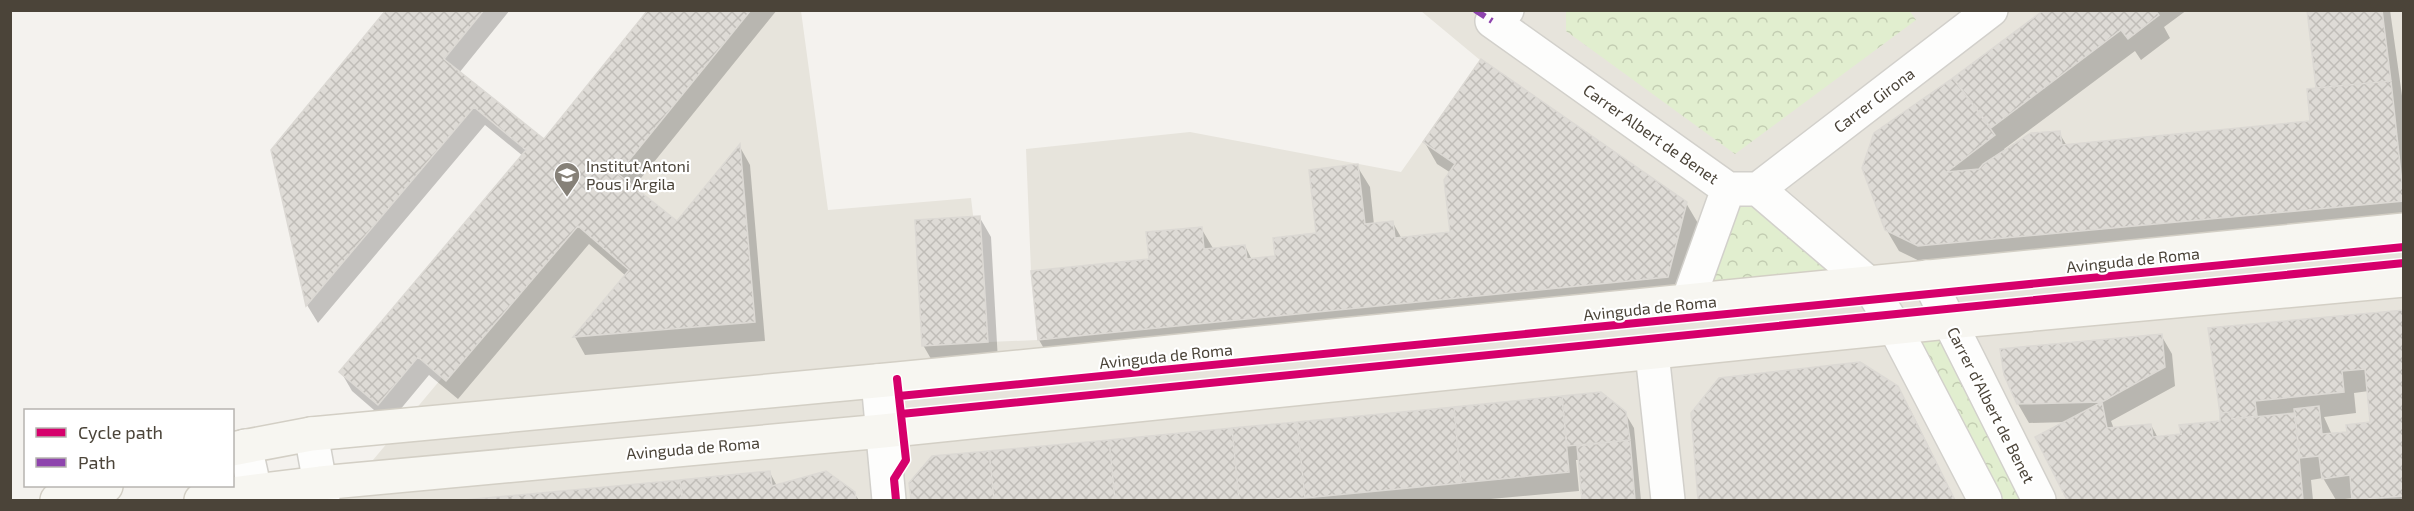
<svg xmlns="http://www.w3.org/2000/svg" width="2414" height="511" font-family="'Exo 2',sans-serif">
<defs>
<pattern id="park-crowns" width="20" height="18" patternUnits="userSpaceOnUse" patternTransform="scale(1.5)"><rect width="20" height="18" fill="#e1eecf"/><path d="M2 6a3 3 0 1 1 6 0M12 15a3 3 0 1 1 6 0" fill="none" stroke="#c3cdb2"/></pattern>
<pattern id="building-cross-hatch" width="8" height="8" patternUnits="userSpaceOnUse" patternTransform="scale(1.5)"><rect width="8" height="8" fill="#dedbd6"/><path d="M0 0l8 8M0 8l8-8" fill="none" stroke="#c0bdb8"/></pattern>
</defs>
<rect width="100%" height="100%" fill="#f4f2ee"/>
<path fill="#e7e4dc" d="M750,11H801L828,210L971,198L988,342L1038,340L1031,271L1026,149L1190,132L1401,172L1480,60L1421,11H2403V500H250L347,491Z"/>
<path fill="url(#park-crowns)" d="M1909,10L1916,20L1735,154L1566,31V11Z
M1754,203L1843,282L1710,291L1739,207Z
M1939,336L2021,500H2002L1916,339Z"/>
<path fill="#0003" fill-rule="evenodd" d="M388,10H510L459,73L544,141L650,10H777L633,188L678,223L740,147L750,165L765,341L585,355L575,337L626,276L589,244L458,399L429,375L389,423L352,391L341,372L523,156L485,125L318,323L307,305L273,151Z
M2046,10H2187L2164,27L2170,38L2141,60L2135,51L2004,149L2005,151L2059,133L2067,146L2311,123L2319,89L2309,10H2390L2404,110V224L1932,267L1899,251L1886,229L1875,134L1954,79Z
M1425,143L1686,203L1699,225L1680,298L1052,362L1039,340L1032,273L1151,261L1201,228L1214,250L1245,246L1252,260L1276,258L1318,235L1357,166L1370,187L1374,225L1393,223L1402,239L1451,233V173L1437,164Z
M980,218L991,237L998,361L934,364L923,345Z
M2404,311V500H2354V498L2336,500L2323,478L2311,480L2313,500H2068L2037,438L2068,422L2029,423L2018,404L2161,335L2172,354L2175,386L2111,421L2114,429L2151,425L2158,438L2182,436L2222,422L2210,330ZM2369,391L2372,423L2349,433L2332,435L2324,417L2356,413L2354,393Z
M1600,394L1625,413L1634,428L1641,500H1584L1580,460H1576L1579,491L1480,500H913L911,483Z
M1910,409L1955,500H1700L1692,413Z
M770,473L777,486L854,493L859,500H479Z"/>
<path fill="url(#building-cross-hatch)" stroke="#dcd9d4" stroke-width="1.5" d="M386,10H484L444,59L544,139L648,10H751L618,174L677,221L740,144L755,322L573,337L629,270L578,226L446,381L418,357L378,405L339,372L526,150L474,107L306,306L271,150Z
M2044,10H2155L2159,15L2128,39L2121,30L1991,128L1953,78Z
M2307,10H2382L2391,81L2316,88Z
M1481,59L1687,202L1668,277L1038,340L1031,271L1149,259L1146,232L1202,227L1204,249L1245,245L1247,259L1275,256L1273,238L1316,233L1309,170L1358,164L1365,224L1393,221L1395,238L1450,232L1444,180L1455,164L1423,142Z
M1953,78L1995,135L1947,172L1979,169L1983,164L2031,133L2060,131L2062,145L2310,121L2307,89L2391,81L2404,201L1918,246L1885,230L1862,168L1874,133Z
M980,216L988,342L922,346L915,220Z
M2404,310V496L2352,500L2350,475L2322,479L2319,456L2300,458L2294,409L2319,406L2322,434L2347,432L2346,425L2370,422L2365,369L2342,371L2344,392L2255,401L2257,416L2232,419L2231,412L2220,413L2208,328Z
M2162,334L2165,367L2102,402L2017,404L2004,375L2000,349Z
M1860,362L1898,386L1955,500H1698L1691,413L1719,378Z
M1601,392L1626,412L1630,440L1567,446L1562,396Z
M1562,396L1569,472L1461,483L1454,407Z
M2102,402L2107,428L2151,424L2153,437L2181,434L2179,425L2220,421V413L2231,412L2232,419L2295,413L2303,500H2067L2035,437Z
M1454,407L1461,483L1305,498L1297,422Z
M1297,422L1305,498L1239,500L1232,428Z
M1232,428L1239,500H1115L1109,440Z
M1109,440L1115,500H994L989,451Z
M1630,440L1635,500H1582L1577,446Z
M989,451L994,500H911L909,483L932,456Z
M770,471L772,486L826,471L855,492L856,500H683L680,480Z
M680,480L682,500H464Z"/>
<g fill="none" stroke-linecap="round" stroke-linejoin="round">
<g stroke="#d2d0cb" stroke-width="36">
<path id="street" d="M1507,10L1492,21L1728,189H1758L1867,282L1895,328L1985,500
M1758,189L1991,10
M1927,277L2039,500
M1688,301L1728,189
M1652,353L1668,500
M878,381L889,500
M311,434L323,500
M245,446L257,500"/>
</g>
<g stroke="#d3cfc5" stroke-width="36">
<path id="secondary" d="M232,449L311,434L897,379L2404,230
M57,500L106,486
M201,500L216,496L320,483L883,431L1948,322L2404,280"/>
</g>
<use href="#street" stroke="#fdfdfc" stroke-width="33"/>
<use href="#secondary" stroke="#f7f6f1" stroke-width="33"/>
<path stroke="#8e44ad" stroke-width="6" stroke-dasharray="12 6" stroke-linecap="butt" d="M1475,10L1492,21"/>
<g stroke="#fff" stroke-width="11">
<path id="cycleway" d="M899,396L2404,247
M901,414L2404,263
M896,500L894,479L906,460L897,379"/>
</g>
<use href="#cycleway" stroke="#d6006c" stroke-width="8"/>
</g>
<defs>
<g id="school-pin" transform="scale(1.35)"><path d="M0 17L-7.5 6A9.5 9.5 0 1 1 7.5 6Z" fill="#868178" stroke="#fff"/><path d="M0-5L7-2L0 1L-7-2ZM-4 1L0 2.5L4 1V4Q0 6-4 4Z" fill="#fff"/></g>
</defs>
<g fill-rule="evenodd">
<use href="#school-pin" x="567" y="175"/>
</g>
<g text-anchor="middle" stroke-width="4.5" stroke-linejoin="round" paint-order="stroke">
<g font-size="16" fill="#4b4439" stroke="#fff">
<text transform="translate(1874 100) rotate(-37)" y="6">Carrer Girona</text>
<text transform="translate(1651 134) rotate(35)" y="6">Carrer Albert de Benet</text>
<text transform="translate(2133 260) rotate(-6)" y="6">Avinguda de Roma</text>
<text transform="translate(1650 308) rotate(-6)" y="6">Avinguda de Roma</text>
<text transform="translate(1166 356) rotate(-6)" y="6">Avinguda de Roma</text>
<text transform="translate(1991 405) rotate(63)" y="6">Carrer d'Albert de Benet</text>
<text transform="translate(693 448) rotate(-5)" y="6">Avinguda de Roma</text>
</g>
<g font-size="16" fill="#4b4439" stroke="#fff" text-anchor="start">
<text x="586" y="172">Institut Antoni<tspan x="586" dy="18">Pous i Argila</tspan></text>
</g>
</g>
<rect width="2414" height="511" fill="none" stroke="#4b4439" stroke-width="24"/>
<rect x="24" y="409" width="210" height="78" fill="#ffffff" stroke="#b7b4b0" stroke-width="1.5"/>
<rect x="36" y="428" width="30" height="9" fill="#d6006c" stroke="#b7b4b0" stroke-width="1.5"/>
<text x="78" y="439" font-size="18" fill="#4b4439">Cycle path</text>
<rect x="36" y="458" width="30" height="9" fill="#8e44ad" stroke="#b7b4b0" stroke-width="1.5"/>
<text x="78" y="469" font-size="18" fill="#4b4439">Path</text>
</svg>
